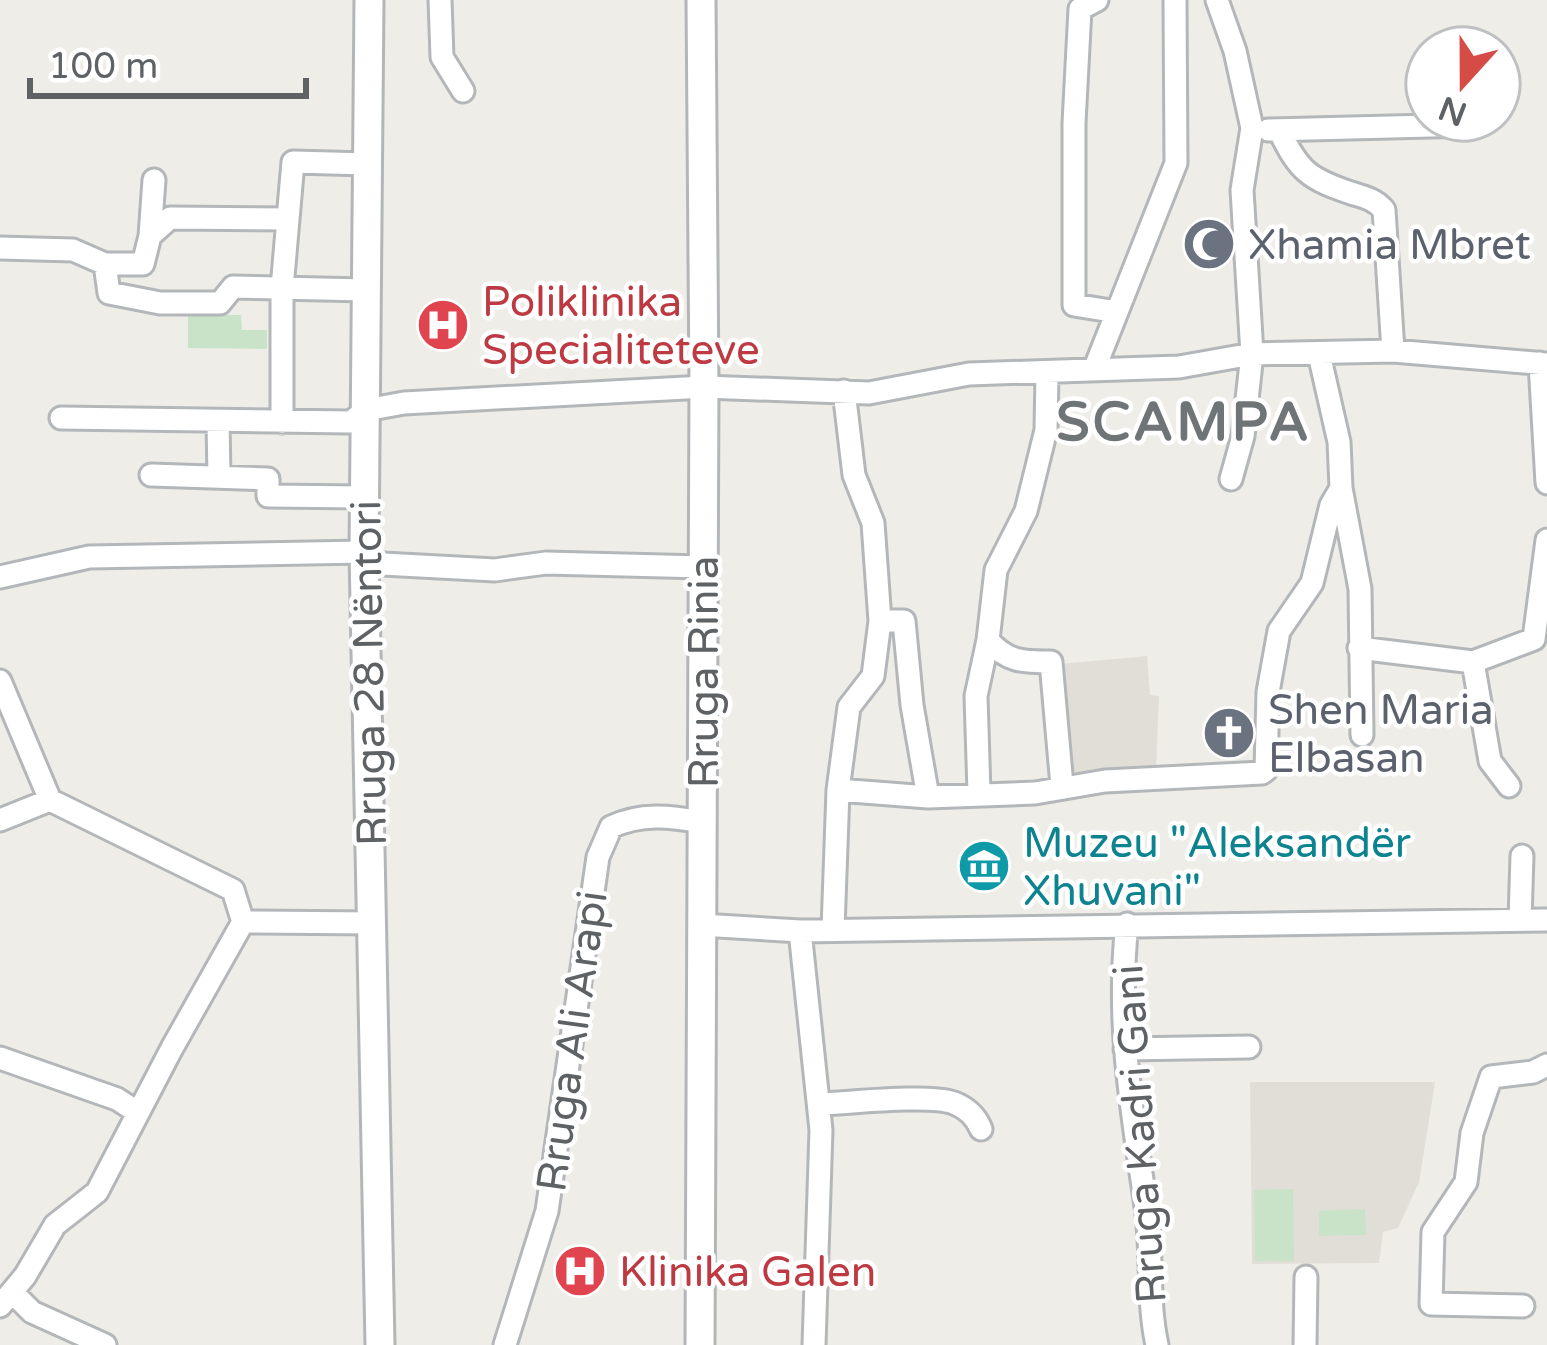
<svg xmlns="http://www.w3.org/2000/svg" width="1547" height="1345" font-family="'Varela Round',sans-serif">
<rect width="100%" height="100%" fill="#efede7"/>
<path fill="#e1ded8" d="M1147,656L1150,695L1159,696L1156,770L1067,779L1060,664Z
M1250,1082H1435L1419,1182L1398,1228L1383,1232L1379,1263L1252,1264Z"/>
<path fill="#c8e3c7" d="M188,315H241L242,330H267V349L188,348Z
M1293,1189L1294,1261H1255L1254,1190Z
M1365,1209L1366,1235L1319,1236V1211Z"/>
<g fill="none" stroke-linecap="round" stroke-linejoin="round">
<g stroke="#b4b7ba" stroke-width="27">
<path id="street" d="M440,0L442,57L463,91
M1097,0L1080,9L1074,123V305L1117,312
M1217,0L1235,51L1252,128L1242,190L1252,354L1243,436L1231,479
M1268,130L1471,125
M1280,132C1299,171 1309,179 1351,193C1364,197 1375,199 1384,210L1393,351
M150,236L154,180
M0,248L73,250L105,264H143L150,236L170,218L288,219
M105,264L109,293L160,303H220L233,287L366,290
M1319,354L1339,442L1341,488L1360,589L1362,735
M1540,363L1547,483
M1094,370L1176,163L1175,0
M61,418L351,422L366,410L404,403L704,387L869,393L969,374L1179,367L1252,354L1393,351L1547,364
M218,422L219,477
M282,422V288L293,162L368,164
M151,475L268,479V496L364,497
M364,563L495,570L546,563L703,567
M0,577L89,557L364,552
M880,621H904L912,705L928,797
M988,640C1007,662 1023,662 1051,662L1062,786
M1359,648L1473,662
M0,681L50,800L233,890L243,922L373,923
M1509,786L1490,761L1473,662L1534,639L1547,540
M838,790L928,797L1035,793L1105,781L1262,773L1266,770L1268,692L1279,631L1312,583L1331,505L1341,488
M979,793L976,696L988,640L996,570L1026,511L1046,430L1047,373
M0,820L50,800
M1520,920L1522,856
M1127,924C1116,1024 1132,1110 1146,1207C1153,1253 1147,1300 1157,1345
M701,925L800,931L1547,920
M833,929L838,790L849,707L873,676L880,621L873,523L854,475L844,391
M800,931L821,1130L814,1345
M1125,1049L1249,1047
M0,1058L117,1099L137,1112
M819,1104C850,1103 929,1094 954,1103C967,1108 976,1117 981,1129
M12,1292L32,1312L105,1345
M0,1306L25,1276L55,1225L97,1192L172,1048L243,922
M1523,1306L1431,1304L1433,1232L1466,1182L1472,1133L1491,1077L1533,1072L1547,1065
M505,1345L547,1211L598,857L611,827C641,813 669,816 702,822
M1305,1345L1306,1277"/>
</g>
<g stroke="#b3b6b9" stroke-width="33">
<path id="secondary" d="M369,0L364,552L380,1345
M700,1345L704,387L701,0"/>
</g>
<use href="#street" stroke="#fff" stroke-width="21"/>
<use href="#secondary" stroke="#fff" stroke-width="27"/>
</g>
<defs>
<g id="mosque-disc" transform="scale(2.7)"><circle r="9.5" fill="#6b7280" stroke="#fff"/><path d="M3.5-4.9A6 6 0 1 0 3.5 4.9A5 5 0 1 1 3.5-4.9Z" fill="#fff"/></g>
<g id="hospital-disc" transform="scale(2.7)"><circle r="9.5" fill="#e0444e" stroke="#fff"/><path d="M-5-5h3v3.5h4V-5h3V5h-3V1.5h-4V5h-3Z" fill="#fff"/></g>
<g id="church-disc" transform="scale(2.7)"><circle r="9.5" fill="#6b7280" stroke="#fff"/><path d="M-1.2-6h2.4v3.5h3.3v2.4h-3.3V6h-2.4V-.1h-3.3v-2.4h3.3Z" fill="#fff"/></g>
<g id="museum-disc" transform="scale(2.7)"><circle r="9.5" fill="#0f9aa8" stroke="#fff"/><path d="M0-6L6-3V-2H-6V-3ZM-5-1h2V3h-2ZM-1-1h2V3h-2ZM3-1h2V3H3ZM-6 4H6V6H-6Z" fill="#fff"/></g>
</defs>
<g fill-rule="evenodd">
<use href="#mosque-disc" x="1209" y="244"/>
<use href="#hospital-disc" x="443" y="325"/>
<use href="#church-disc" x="1229" y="733"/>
<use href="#museum-disc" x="984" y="866"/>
<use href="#hospital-disc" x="580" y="1271"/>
</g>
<g text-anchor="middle" stroke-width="9" stroke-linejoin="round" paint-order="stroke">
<g font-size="42" fill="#5b616d" stroke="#fff" text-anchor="start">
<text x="1248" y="259">Xhamia Mbret</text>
<text x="1268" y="724">Shen Maria<tspan x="1268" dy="48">Elbasan</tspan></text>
</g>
<g font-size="42" fill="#be3a42" stroke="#fff" text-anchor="start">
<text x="482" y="316">Poliklinika<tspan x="482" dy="48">Specialiteteve</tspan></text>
<text x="619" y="1286">Klinika Galen</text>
</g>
<g font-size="42" fill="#5e6265" stroke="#fff">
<text transform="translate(703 672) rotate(-90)" y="15">Rruga Rinia</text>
<text transform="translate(368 673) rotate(-91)" y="15">Rruga 28 Nëntori</text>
<text transform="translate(571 1041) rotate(-82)" y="15">Rruga Ali Arapi</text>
<text transform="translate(1139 1134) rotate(-94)" y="15">Rruga Kadri Gani</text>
</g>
<g font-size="42" fill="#0d838f" stroke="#fff" text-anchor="start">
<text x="1023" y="857">Muzeu "Aleksandër<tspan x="1023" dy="48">Xhuvani"</tspan></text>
</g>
<g font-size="54" font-weight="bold" letter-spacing="3" fill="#6f7477" stroke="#fff">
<text x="1184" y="440">SCAMPA</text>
</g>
</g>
<g transform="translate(1463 84) rotate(201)"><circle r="57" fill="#ffffff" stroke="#bfc0c1" stroke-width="3"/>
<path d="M0-9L21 45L0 30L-21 45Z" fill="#d54c47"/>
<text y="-18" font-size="33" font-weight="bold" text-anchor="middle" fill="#5e6265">N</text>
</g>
<path d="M30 78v18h276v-18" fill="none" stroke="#5e6265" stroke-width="6"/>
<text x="48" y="78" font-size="36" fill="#5e6265" stroke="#ffffff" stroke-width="9" paint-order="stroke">100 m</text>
</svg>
